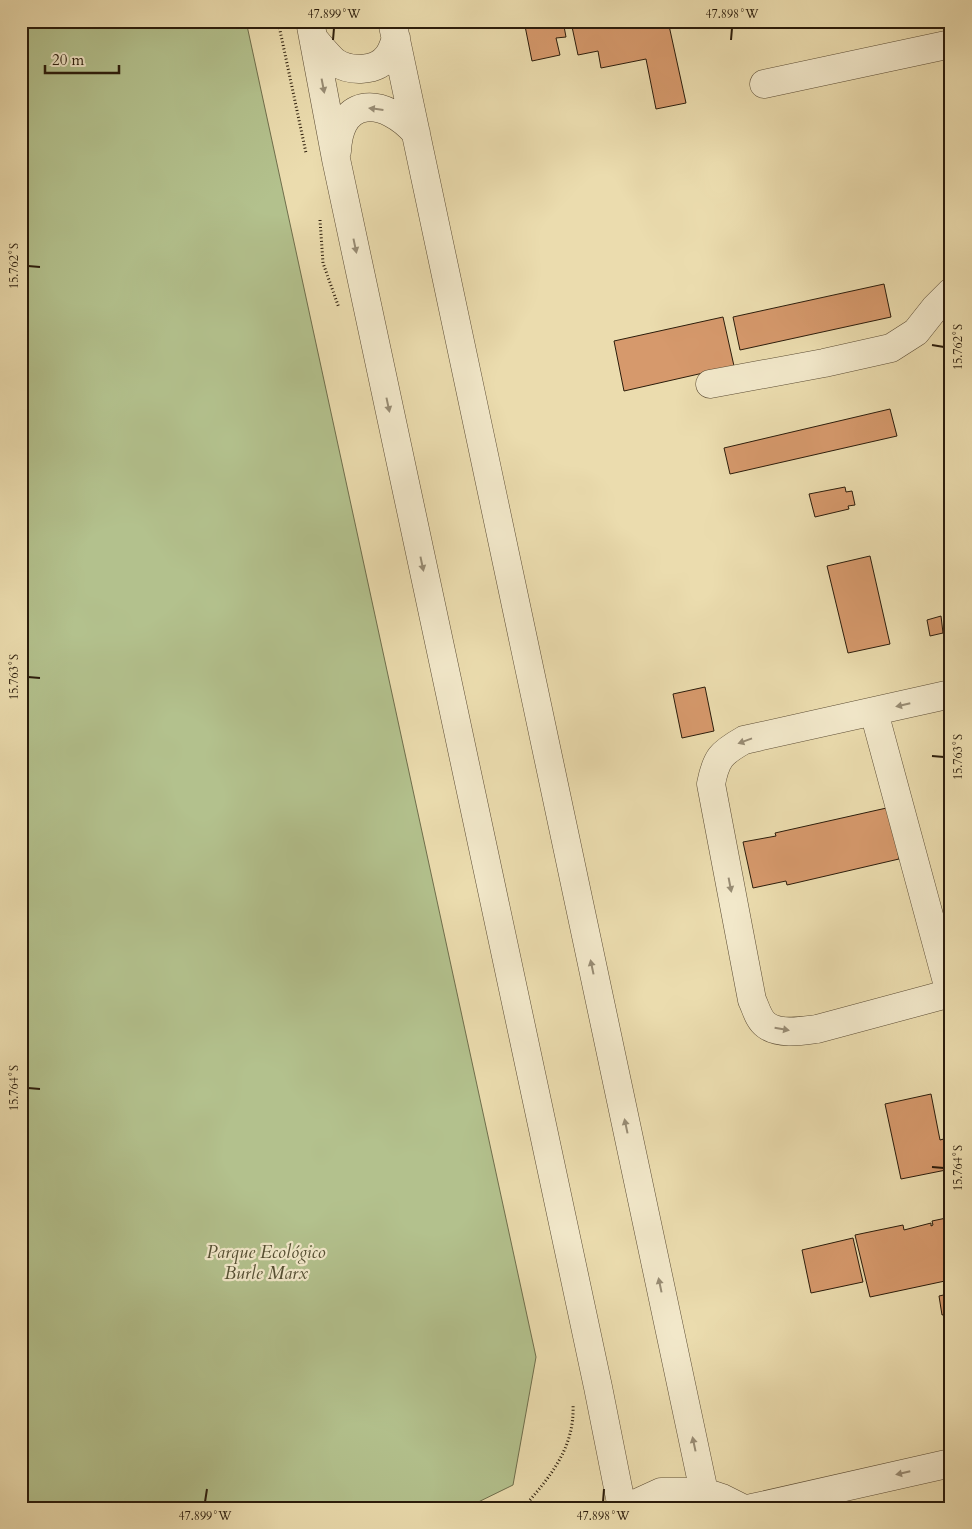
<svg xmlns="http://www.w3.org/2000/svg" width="972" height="1529" font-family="Cardo,serif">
<rect width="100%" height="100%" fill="#ebdcae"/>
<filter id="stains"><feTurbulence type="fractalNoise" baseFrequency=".004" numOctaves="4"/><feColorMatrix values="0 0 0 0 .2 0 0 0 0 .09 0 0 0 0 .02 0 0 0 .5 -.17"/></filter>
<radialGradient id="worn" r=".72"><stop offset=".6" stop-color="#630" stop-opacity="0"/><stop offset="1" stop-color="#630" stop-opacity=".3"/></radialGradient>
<path fill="#b3c18d" stroke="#6f6e4c" d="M21,21H246L536,1357L513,1485L466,1508H21Z"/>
<path fill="#d6996c" stroke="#2b1c0b" d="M524,21H563L566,37L556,38L560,55L532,61Z
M668,21L686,103L656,109L646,59L601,68L598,51L578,55L571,22Z
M884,284L891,317L740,350L733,317Z
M723,317L734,366L624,391L614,341Z
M890,409L897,436L730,474L724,448Z
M845,487L846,492L852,491L855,505L848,506L849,509L815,517L809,494Z
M870,556L890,644L848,653L827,566Z
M941,616L943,633L930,636L927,620Z
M705,687L714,731L682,738L673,694Z
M891,807L899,859L787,885L786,881L753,888L743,842L776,836L775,833Z
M931,1094L940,1140L951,1137V1169L901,1179L885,1104Z
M951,1217V1313L942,1315L939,1296L948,1294L945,1281L870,1297L855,1235L903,1225L904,1230L931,1223V1226L933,1225L932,1221Z
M853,1238L863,1282L811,1293L802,1250Z"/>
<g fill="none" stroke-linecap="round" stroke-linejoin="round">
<g stroke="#5b4c34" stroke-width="29">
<path id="minor" d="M310,21L336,159L598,1387L622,1508
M392,21L704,1492
M314,39C321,47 327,55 335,62C350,72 377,72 388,56C392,51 394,44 396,38
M764,84L951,44
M337,151C340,94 385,98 416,133
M710,384L824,363L891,348L916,332L935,308L951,292
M951,694L744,740C721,753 716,758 711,784L752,1000C756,1008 758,1019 766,1025C779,1035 802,1031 817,1029L951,993
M874,712L950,993
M626,1508L661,1492H704L722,1498L742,1508
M752,1508L951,1463"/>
</g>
<path stroke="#2b1c0b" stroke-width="3" stroke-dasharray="1 2.5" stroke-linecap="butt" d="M278,21L306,153
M320,220L323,263L339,308
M523,1508C550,1477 575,1448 573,1404"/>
<use href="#minor" stroke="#f2e8ca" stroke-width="28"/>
</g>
<defs><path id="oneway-solid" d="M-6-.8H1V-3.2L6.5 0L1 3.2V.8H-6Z" transform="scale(1.25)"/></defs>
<g fill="#988c74">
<use href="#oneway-solid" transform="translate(323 86) rotate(79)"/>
<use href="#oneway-solid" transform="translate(376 109) rotate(-173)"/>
<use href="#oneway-solid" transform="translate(355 246) rotate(78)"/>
<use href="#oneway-solid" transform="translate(388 405) rotate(78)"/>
<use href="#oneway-solid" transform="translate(422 564) rotate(78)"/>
<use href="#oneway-solid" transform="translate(903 705) rotate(167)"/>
<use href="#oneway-solid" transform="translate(745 741) rotate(160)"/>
<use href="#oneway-solid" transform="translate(730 885) rotate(79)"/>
<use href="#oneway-solid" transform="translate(592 967) rotate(-102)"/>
<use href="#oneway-solid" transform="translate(782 1029) rotate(10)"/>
<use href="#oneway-solid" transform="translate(626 1126) rotate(-102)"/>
<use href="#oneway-solid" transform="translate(660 1285) rotate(-102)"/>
<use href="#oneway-solid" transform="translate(694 1444) rotate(-102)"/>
<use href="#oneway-solid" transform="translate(903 1473) rotate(167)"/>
</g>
<path fill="none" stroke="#2b1c0b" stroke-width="2" d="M333,40L334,28M731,40L732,28M28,266L40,267M932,345L944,347M28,677L40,678M932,756L944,757M28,1088L40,1089M932,1167L944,1168M205,1502L207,1489M603,1502L604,1489"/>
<g text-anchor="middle" stroke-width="4.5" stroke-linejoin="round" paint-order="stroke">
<g font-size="18" font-style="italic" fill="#544e32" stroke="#f2e8ca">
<text x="266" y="1258">Parque Ecológico<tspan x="266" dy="21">Burle Marx</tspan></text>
</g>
</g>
<rect width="972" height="1529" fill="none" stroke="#ebdcae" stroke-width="55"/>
<path d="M45 65v8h74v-8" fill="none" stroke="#2b1c0b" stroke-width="2.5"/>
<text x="52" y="65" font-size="15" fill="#2b1c0b" stroke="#f2e8ca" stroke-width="4" paint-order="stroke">20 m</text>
<rect x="28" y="28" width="916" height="1474" fill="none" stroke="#2b1c0b" stroke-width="2"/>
<g font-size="12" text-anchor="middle" fill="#2b1c0b">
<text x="334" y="18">47.899°W</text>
<text x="732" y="18">47.898°W</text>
<text transform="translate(14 266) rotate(-90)" y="4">15.762°S</text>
<text transform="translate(958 347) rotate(-90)" y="4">15.762°S</text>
<text transform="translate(14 677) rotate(-90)" y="4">15.763°S</text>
<text transform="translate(958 757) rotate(-90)" y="4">15.763°S</text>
<text transform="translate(14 1088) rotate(-90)" y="4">15.764°S</text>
<text transform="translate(958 1168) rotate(-90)" y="4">15.764°S</text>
<text x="205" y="1520">47.899°W</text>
<text x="603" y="1520">47.898°W</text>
</g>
<rect width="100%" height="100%" filter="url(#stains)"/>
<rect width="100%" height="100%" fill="url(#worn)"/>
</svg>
